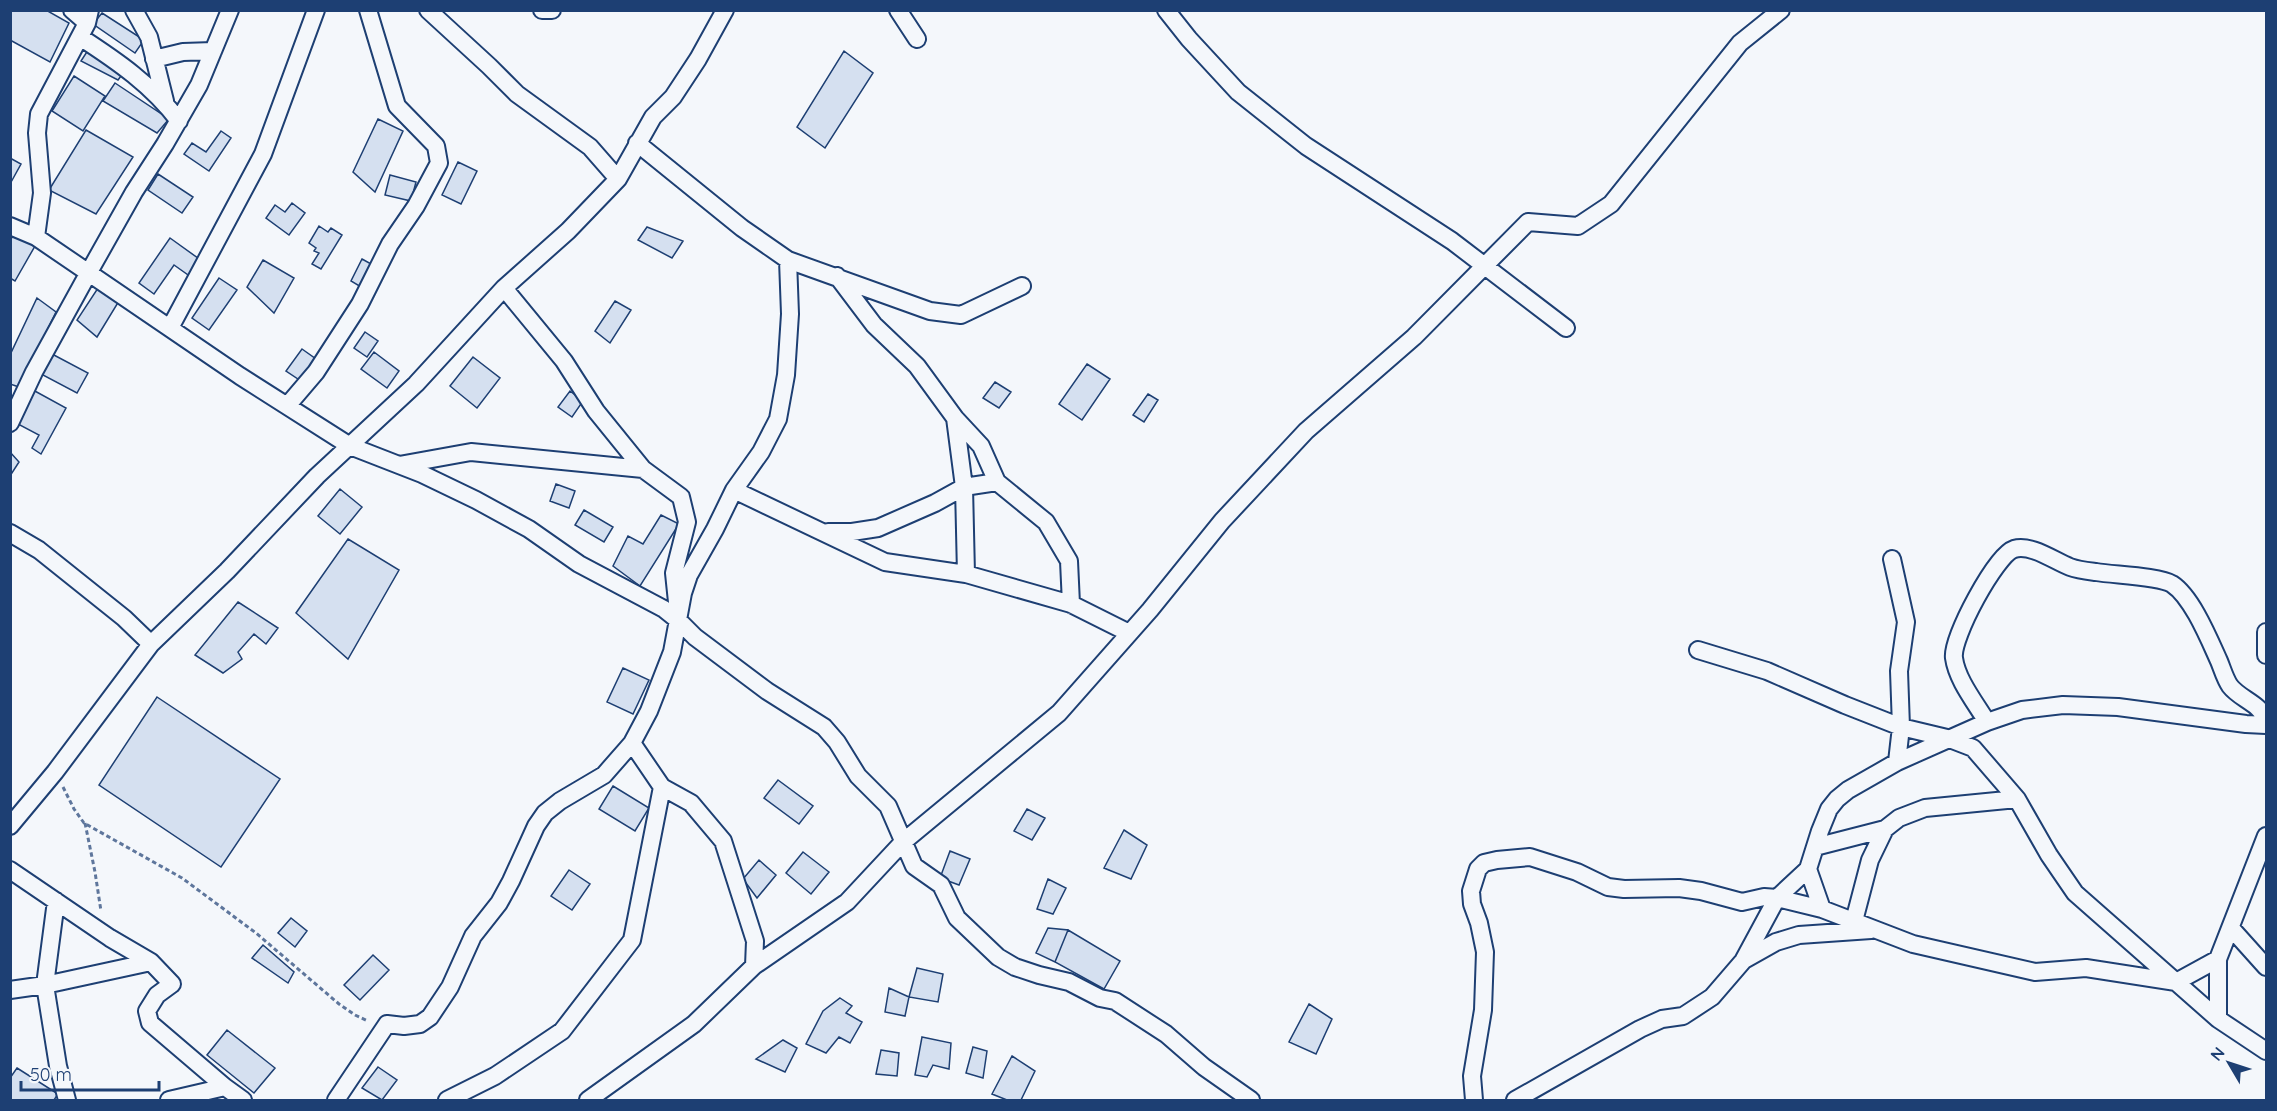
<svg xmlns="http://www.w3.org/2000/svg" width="2277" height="1111" font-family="Quicksand,sans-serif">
<rect width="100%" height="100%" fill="#f4f7fb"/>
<path fill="#d5e0f0" stroke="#1d3f73" stroke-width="1.5" d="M10,10H46L69,23L50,62L10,40Z
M102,13L144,40L135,53L93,24Z
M90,47L127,68L118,80L81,61Z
M844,51L873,73L825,148L797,127Z
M74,76L105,96L83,131L52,111Z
M115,83L169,119L157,133L103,101Z
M378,119L403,131L375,192L353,172Z
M86,130L133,157L96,214L49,190Z
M221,131L231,138L209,171L184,154L192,143L206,152Z
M10,158L21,164L10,184Z
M458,162L477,171L461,204L442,195Z
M158,174L193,197L182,213L148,190Z
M390,175L416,182L411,201L385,195Z
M292,203L305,213L289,235L266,218L275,205L285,212Z
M319,226L328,232L331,228L342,235L321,269L312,264L319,253L314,251L316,248L309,243Z
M647,227L683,241L672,258L638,240Z
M14,235L35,246L15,281L10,278V240Z
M170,238L202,261L191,277L174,265L154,294L139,283Z
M362,259L373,265L361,287L351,281Z
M263,260L294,278L274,313L247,287Z
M219,278L237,290L209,330L192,318Z
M98,288L119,301L97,337L77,320Z
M37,298L56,312L19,387L10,384V355Z
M615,301L631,310L610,343L595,331Z
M365,332L378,341L367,357L354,348Z
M302,349L316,359L301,381L286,371Z
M374,352L399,371L387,388L361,369Z
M52,354L88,373L77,393L41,374Z
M473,357L500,378L477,408L450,386Z
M1087,364L1110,379L1082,420L1059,404Z
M995,382L1011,392L999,408L983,398Z
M33,390L66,408L41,454L32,448L39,435L16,423Z
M570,391L583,401L572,417L558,407Z
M1148,394L1158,400L1144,422L1133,415Z
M10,452L19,462L10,476Z
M556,484L575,491L569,508L550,501Z
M340,489L362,507L340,534L318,516Z
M584,510L613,527L604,542L575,525Z
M661,515L679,524L640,586L613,566L628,536L643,544Z
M348,539L399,570L348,659L296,613Z
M238,602L278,628L266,644L254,634L238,652L242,659L223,673L195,655Z
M623,668L649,680L633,714L607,702Z
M157,697L280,779L221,867L99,785Z
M778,780L813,806L799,824L764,798Z
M613,786L649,808L635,831L599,809Z
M1027,809L1045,818L1032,840L1014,831Z
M1124,830L1147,845L1131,879L1104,868Z
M950,851L970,859L959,885L940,878Z
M803,852L829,872L811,894L786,873Z
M759,860L776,875L757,898L743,879Z
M569,870L590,884L572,910L551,896Z
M1048,879L1066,888L1053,914L1037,909Z
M291,918L307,931L295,947L278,933Z
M1048,928L1068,930L1055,962L1036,953Z
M1068,930L1120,961L1104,989L1055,962Z
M263,945L294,972L288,983L252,958Z
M373,955L389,970L360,1000L344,985Z
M917,968L943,974L938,1002L909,997Z
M889,988L909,997L905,1016L885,1012Z
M840,998L852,1006L846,1013L862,1022L850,1043L839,1037L826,1053L806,1044L823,1011Z
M1309,1004L1332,1019L1316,1054L1289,1042Z
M227,1030L275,1068L254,1093L207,1055Z
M922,1037L951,1043L949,1069L933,1065L927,1077L915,1075Z
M783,1040L797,1048L785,1072L756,1059Z
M973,1047L987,1051L983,1078L966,1073Z
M881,1050L899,1053L897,1076L876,1074Z
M1012,1056L1035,1071L1021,1100H1007L992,1094Z
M378,1067L397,1080L382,1100L362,1088Z
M17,1068L58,1094L54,1100H10V1078Z"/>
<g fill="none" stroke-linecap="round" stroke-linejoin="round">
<g stroke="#1d3f73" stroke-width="20">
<path id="minor" d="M72,10L87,23
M134,10L149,37L165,101
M428,10L489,66L517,94L590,147L618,179
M542,10H552
M898,10L917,39
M1166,10L1189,39L1238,92L1306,146L1452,241L1566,328
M80,37C117,61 152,85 179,121
M154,59L183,52L213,51
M637,143L742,228L788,260L930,311L961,315L1022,286
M10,226L36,237L240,376L350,446L422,474L476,500L529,529L579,564L664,609L679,621L695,637L767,691L824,727L837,742L858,776L888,806L914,866L941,885L957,918L998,957L1015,967L1039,975L1069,982L1100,998L1115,1001L1166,1034L1204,1067L1251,1100
M36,237L42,193L37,133L39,114L87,23L90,10
M837,276L874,325L917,366L955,418L981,446L997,482L1046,522L1069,561L1071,604
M504,288L564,361L596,411L643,469L681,497L687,522L674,573L677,602
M170,328L263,154L316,10
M287,406L316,372L360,304L390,244L416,206L439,163L436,146L397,106L368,10
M955,418L964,487L966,574
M10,423L34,372L89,272L134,192L165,144L199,85L230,10
M399,465L471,452L643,469
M734,490L885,562L966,574L1071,604L1129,633
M828,532H852L878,528L935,503L964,487L997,482
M10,533L39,550L124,618L151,644
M1892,559L1906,622L1899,671L1901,727L1897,762
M2266,632V655
M1698,650L1767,671L1845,705L1901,727L1947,738L1973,748L2017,799L2049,855L2075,893L2218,1019L2266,1051
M1987,722C1975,702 1957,680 1954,658C1951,638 1996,555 2014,549C2032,544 2054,561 2070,567C2078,570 2088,571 2096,572C2114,575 2159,576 2172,584C2192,597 2209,639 2219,661C2222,668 2225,679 2230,686C2240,699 2259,703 2266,719
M662,787L691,803L723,841L755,941L754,966
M10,826L55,772L151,644L227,571L317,476L416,384L504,288L568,231L618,179L653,117L673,97L698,59L725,10
M1815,847L1885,829L1899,818L1925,808L2017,799
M1808,869L1822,909
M10,870L110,938L151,962L172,984L157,995L147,1011L150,1023L225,1087L243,1100
M56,901L45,985L58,1066L67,1100
M1854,921L1870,860L1885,829
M2231,928L2266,967
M1744,960L1776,942L1799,935L1871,930
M10,990L45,985L151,962
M2218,1019V959L2266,836
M169,1100L225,1087
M336,1100L387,1024L404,1026L420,1024L430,1017L450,987L473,936L499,903L511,881L536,826L545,813L560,801L604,775L632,743L649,711L672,652L683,593L689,575L715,529L734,490L761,452L778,419L786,375L790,314L788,260
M447,1100L495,1076L562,1031L632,940L662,787L632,743
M588,1100L694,1024L754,966L847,902L903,842L1059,713L1150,610L1222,521L1306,431L1414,337L1528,222L1578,226L1611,204L1740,43L1781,10
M1474,1100L1472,1076L1483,1010L1485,952L1479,923L1472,904L1471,891L1478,869L1484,863L1497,860L1530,857L1577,872L1608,887L1624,889L1679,888L1701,891L1742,902L1764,897L1777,898L1822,909L1913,944L2035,972L2086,968L2176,982L2218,959
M1515,1100L1640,1029L1662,1019L1683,1016L1712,997L1743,961L1777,898L1808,869L1820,831L1829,809L1837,799L1848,790L1897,762L1987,722L2022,710L2063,705L2118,707L2246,724L2266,725"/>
</g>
<path stroke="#5e769c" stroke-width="3" stroke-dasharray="4.5 3" stroke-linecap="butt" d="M63,787L74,809L84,823L182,878L256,933L339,1004L355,1015L368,1021
M85,823L95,872L101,911"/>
<use href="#minor" stroke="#f4f7fb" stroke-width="16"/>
</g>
<rect width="2277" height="1111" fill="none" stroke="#1d3f73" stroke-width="24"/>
<g transform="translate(2229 1063) rotate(309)" stroke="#f4f7fb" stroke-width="4.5" paint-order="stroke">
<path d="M0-4.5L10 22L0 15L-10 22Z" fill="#1d3f73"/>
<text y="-9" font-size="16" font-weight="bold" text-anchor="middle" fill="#1d3f73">N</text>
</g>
<path d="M21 1081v9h138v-9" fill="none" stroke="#1d3f73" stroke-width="3"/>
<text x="30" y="1081" font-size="18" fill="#1d3f73" stroke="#f4f7fb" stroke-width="4.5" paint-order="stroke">50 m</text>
</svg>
